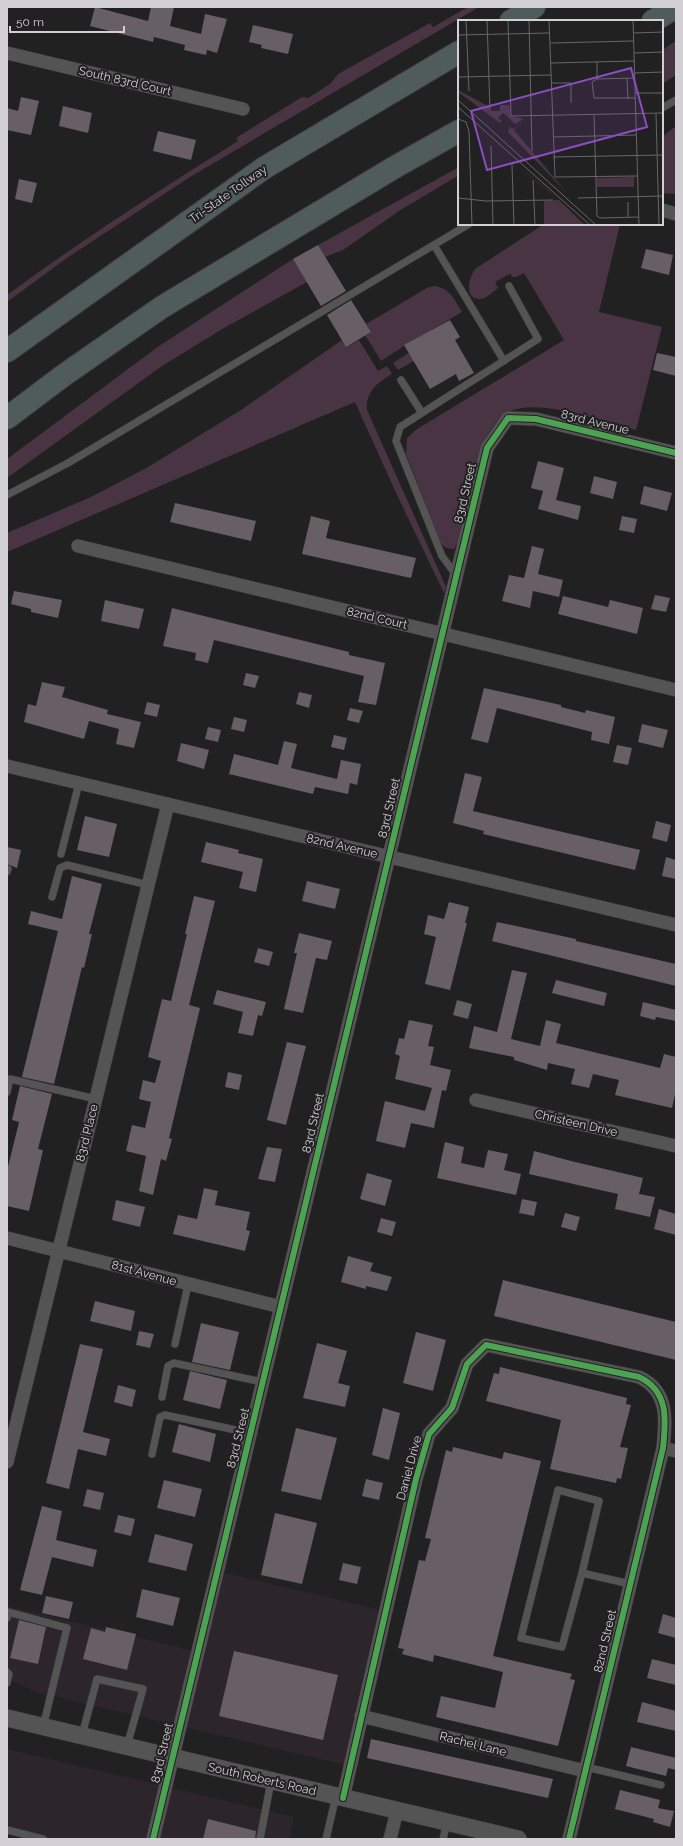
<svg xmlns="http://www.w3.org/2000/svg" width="683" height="1846" font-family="Raleway,sans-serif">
<rect width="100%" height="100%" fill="#212121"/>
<path fill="#2c252b" d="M217,1571L385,1611L350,1766L40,1693L7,1679V1606L198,1652Z
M7,1749L294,1817L289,1839H43L7,1830Z"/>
<path fill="#483443" d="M468,7H479L190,177L67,258L7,302V295C82,240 159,190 238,141L236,138L302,97L308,98L330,84L338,74L430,23L433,27Z
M676,41V75L662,84V50Z
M676,126V194L662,193V137Z
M459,167V175L399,211L343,250L325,257L318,245Z
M544,224H620L599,312L662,327L636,430C605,422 535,396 507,413C495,420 488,434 481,446L457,543L454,549C445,549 443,546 439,540L406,454L407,438L417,429L564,340L524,273L516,277H513L510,274L495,282L498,288C493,292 485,300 478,299C464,297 469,277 475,269Z
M293,259L307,282L224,328L162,366L7,478V459L159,346Z
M434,286C450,288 454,299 462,312L404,346L381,361L365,335L371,332L366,324L427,288Z
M342,340L346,347L359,340L378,371L387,366L392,374C377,383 366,391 367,410L446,587L444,593L397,495L355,402L7,552V533L91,497L148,467L241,410Z
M409,353L414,361L398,370L393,363Z"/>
<path fill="#675f65" d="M95,7L148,21L151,7H174L170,26L201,34L205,14L227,19L217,53L207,50L206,55L184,50L185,45L154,37L153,42L90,26Z
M253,25L293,34L288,54L261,48L262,45L249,42Z
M21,97L39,101L31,135L7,130V108L18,111Z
M63,106L92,113L88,133L59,126Z
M158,131L196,140L191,160L153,151Z
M19,179L37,183L32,203L15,199Z
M318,245L346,291L321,306L293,259Z
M646,249L673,255L669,275L641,268Z
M351,300L371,332L346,347L327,315Z
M450,320L460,337L455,340L474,373L459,381L456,374L430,389L404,345Z
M657,353L676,357V376L653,370Z
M538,461L564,468L556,500L581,506L578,520L538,509L543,491L531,488Z
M594,476L617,482L613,499L590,493Z
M644,486L672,493L667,511L640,504Z
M175,503L256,521L251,541L170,522Z
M311,516L330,521L326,538L416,558L411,578L302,554Z
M622,516L637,519L634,533L619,530Z
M532,546L544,549L538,574L563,580L559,597L533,591L530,608L502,601L509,575L524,578Z
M14,591L62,600L58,618L31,612V609L11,604Z
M655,595L670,598L666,612L651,609Z
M563,596L608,607L610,600L643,608L637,634L558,614Z
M105,600L144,609L139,629L101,621Z
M172,608L349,652V655L385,663L376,705L358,702L364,676L214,640L208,663L195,660L196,653L163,646Z
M246,673L259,676L255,688L243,685Z
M42,682L65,687L62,697L108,710L107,714L141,722L134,748L116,744L119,729L89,721L84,739L24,722L28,704L36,706Z
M484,688L561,705V707L585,713L586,710L615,717L609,744L591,740L592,732L497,708L488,743L471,739Z
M299,692L312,695L309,708L296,704Z
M147,702L160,705L157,717L144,714Z
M350,708L363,711L359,723L347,720Z
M234,717L247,720L244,732L231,729Z
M642,724L668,730L663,748L638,742Z
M208,727L221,730L218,742L205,739Z
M334,735L347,738L344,750L331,747Z
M284,741L297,744L291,768L337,779L341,760L361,764L357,785L350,783L348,794L315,787L313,794L229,774L234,754L278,765Z
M181,743L209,750L204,769L177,761Z
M617,745L632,748L628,765L613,762Z
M465,773L482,777L473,811L640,850L635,870L483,834L484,831L453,823Z
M85,816L117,824L109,857L77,850Z
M656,821L671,825L667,842L652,838Z
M206,842L239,850L238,853L263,859L256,892L239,888L243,872L201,862Z
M7,847L21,850L17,868L7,864Z
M666,857L676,860V879L662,876Z
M72,876L102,884L89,934H92L84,968L82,967L54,1084L22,1077L58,931L28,924L31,911L62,919Z
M307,881L340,889L335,909L302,901Z
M194,896L215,901L189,1005L200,1008L169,1138L172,1139L166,1161L161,1159L153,1195L139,1191L146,1156L126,1151L132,1125L145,1128L151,1102L139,1099L143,1080L155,1083L161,1061L148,1057L162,999L171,1001L187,934H185Z
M449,902L469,907L465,923H467L450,990L425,984L436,937L424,934L428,915L444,919Z
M497,922L576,939V941L676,964V986L492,941Z
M299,933L332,941L327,960L316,958L303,1013L284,1009L297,953H294Z
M258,948L273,952L269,966L254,962Z
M512,970L527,973L511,1039L540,1046L546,1020L561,1024L556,1043L660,1068L664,1054L676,1057V1090L672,1108L615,1095L619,1080L593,1074L589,1088L571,1084L575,1069L548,1063L547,1070L514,1060V1057L469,1048L474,1026L497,1032Z
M556,980L607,993L604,1006L552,993Z
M217,990L266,1002L262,1016L258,1015L253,1036L238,1033L243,1012L213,1004Z
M457,1000L472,1004L468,1019L453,1015Z
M643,1002L676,1010V1021L656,1017L655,1020L640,1016Z
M409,1020L433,1025L428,1046L434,1047L430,1065L451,1070L446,1091L442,1090L434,1128L411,1123L405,1148L376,1141L385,1101L425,1111L432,1088L395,1079L400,1056L395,1054L399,1038L404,1039Z
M287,1042L306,1046L286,1125L267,1120Z
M228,1072L242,1075L239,1090L225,1087Z
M20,1086L52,1094L38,1149L43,1150L29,1211L7,1206V1171L19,1122L12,1120Z
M445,1142L464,1147L461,1163L484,1168L488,1150L508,1154L504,1170L521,1174L516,1195L437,1178Z
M267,1147L282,1149L275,1182L258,1179Z
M534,1151L571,1161L643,1178L639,1194L655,1197L650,1217L615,1209L618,1194L529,1174Z
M367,1173L392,1180L385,1206L360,1199Z
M204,1188L218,1191L215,1205L250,1212L246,1230L250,1231L245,1251L173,1234L178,1215L197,1219Z
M522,1199L537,1202L534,1216L519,1213Z
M116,1200L145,1207L140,1227L112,1220Z
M659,1209L676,1214V1235L654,1229Z
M565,1213L580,1217L576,1231L561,1227Z
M381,1218L396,1222L392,1236L377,1232Z
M348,1256L373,1263L370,1271L392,1277L387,1291L366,1286V1289L341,1282Z
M503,1280L676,1322V1360L494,1316Z
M95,1301L135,1311L131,1331L90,1321Z
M201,1323L239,1332L230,1370L192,1362Z
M139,1331L154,1334L150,1348L136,1345Z
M416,1332L446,1340L433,1391L403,1383Z
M317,1343L347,1351L338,1383L350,1386L345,1407L303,1398Z
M80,1344L103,1349L83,1432L110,1439L106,1456L78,1449L69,1489L46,1483Z
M500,1367L627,1398L626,1404L631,1405L620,1447L628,1448L621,1479L617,1478L616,1483L550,1469L561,1420L486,1401L494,1373L499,1374Z
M190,1371L227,1380L220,1409L183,1400Z
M118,1385L136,1390L132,1407L114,1402Z
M383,1408L400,1413L389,1460L372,1455Z
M179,1424L216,1434L210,1462L172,1452Z
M296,1428L337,1438L321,1500L281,1491Z
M453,1447L502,1459L504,1452L541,1461L493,1656L572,1674L570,1679L575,1680L558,1746L436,1717L441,1696L495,1708L503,1672L434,1655L433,1662L402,1654L404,1649L398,1648L419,1560L425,1561L431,1539L425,1538L446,1450L452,1452Z
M366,1479L383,1483L379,1500L362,1496Z
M164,1480L202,1489L195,1517L157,1508Z
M87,1489L104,1493L100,1510L83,1506Z
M42,1506L62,1511L56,1540L97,1550L93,1567L52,1557L42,1595L20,1590Z
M275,1513L317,1523L302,1584L261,1575Z
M118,1515L135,1519L131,1536L114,1532Z
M155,1534L193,1544L186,1571L148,1562Z
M343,1563L361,1567L357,1584L339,1580Z
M142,1589L180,1598L173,1626L136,1617Z
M46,1596L73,1602L69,1619L42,1613Z
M663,1614L676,1618V1638L658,1633Z
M19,1620L46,1627L38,1664L10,1658Z
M106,1627L136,1634L127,1670L83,1659L91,1628L105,1632Z
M234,1651L338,1675L323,1740L219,1716Z
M652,1659L676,1665V1685L647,1678Z
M642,1702L676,1711V1731L637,1722Z
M371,1739L553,1779L548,1798L367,1758Z
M631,1747L676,1758V1770L668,1768L666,1776L626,1766Z
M620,1790L660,1800L658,1808L674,1811L670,1827L653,1822L654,1819L615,1809Z
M208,1819L256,1831L255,1839H203Z"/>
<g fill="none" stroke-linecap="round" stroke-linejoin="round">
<g stroke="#3f3d3f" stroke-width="8">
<path id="service" d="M662,108L676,100
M434,245L504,361
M401,380L422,413
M7,495L68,463L469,224
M456,575L442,556L396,441L400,427L538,339L509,286
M61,854L79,783
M7,872L8,869
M52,897L60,868L67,865L148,885
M7,1092L10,1079L96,1099
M175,1344L188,1285
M162,1397L168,1366L174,1363L262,1382
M152,1454L160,1417L165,1415L250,1433
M582,1573L599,1501L558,1490L521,1638L562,1647L582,1573L630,1584
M7,1618L8,1612L67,1628L43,1727
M7,1672L9,1674L7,1683
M82,1735L97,1679L143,1689L127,1746
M586,1767L661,1785
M7,1830L43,1839
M260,1839L271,1781
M326,1839L336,1796
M443,1839L447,1822"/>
</g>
<g stroke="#3f3d3f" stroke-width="14">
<path id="minor" d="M7,53L243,109
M662,210L676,214
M78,546L676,690
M7,766L676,925
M476,1100L676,1146
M7,1238L281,1307
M663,1448L676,1451
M7,1462L168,804
M361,1716L585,1771
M343,1798L416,1479L429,1434L452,1408L467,1364L486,1345L639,1377C669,1391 666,1420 663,1448L569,1839
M153,1839L487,448L508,418L536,419L676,453
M390,1839L397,1811"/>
</g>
<g stroke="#3f3d3f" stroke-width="18">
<path id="tertiary" d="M7,1718L518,1839"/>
</g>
<g stroke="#3f3d3f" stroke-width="24">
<path id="motorway" d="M511,21L534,7
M653,21L676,7
M7,351L264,168L459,52
M7,418L64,375L162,307L395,167L459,131"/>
</g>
<use href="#service" stroke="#545454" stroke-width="7"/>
<use href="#minor" stroke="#545454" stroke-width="13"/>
<use href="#tertiary" stroke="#545454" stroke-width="17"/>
<use href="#motorway" stroke="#505c5a" stroke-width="22"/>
<g stroke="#222022" stroke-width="8">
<path id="cycleway" d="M343,1798L416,1479L429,1434L452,1408L467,1364L486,1345L639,1377C669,1391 666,1420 663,1448L569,1839
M153,1839L487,448L508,418L536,419L676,453"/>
</g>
<use href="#cycleway" stroke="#4ca352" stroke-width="6"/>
</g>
<g text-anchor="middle" stroke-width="4" stroke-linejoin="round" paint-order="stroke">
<g font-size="12" fill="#d2d0d2" stroke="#222022">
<text transform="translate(125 81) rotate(13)" y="4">South 83rd Court</text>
<text transform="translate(228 194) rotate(-35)" y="4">Tri-State Tollway</text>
<text transform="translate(595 422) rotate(14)" y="4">83rd Avenue</text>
<text transform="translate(465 493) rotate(-77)" y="4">83rd Street</text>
<text transform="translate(377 618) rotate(13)" y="4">82nd Court</text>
<text transform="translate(389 808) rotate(-77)" y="4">83rd Street</text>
<text transform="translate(342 846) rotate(13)" y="4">82nd Avenue</text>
<text transform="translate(313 1123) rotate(-77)" y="4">83rd Street</text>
<text transform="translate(576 1123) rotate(13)" y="4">Christeen Drive</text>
<text transform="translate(87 1133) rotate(-76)" y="4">83rd Place</text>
<text transform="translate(144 1273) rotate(15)" y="4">81st Avenue</text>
<text transform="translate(238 1438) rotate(-76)" y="4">83rd Street</text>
<text transform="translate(409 1468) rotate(-75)" y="4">Daniel Drive</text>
<text transform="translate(605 1641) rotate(-77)" y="4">82nd Street</text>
<text transform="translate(473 1744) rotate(14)" y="4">Rachel Lane</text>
<text transform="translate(162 1753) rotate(-77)" y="4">83rd Street</text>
<text transform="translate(262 1779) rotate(13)" y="4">South Roberts Road</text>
</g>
</g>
<g transform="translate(458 20)">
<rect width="205" height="205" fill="#212121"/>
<path d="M0,70L30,86L34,91H42V85H51L53,96L66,99L57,104L45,93L40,98L44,101L42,103L0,72ZM0,91L5,96L46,135L85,166L100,179L127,205H86V181L101,180L45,134ZM70,98L56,110L110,174L50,112L52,107L56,109ZM176,157V167H139V158Z" fill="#483443"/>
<path fill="none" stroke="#686768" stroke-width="1" d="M8,0L11,71M29,0L32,89M50,0L53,96L205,93M71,0L74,131M91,0L97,157L179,156M175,0L181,205M175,13L205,12M0,15L92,13M93,23L175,21M176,33L205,32M139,42V59M93,43L176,41M176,53L205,52M0,57L93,55M169,58L170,79M176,58L139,59L134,62L136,78H177M93,63H113V83M177,73H205M0,80L138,205M0,87L132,205M198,94L201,205M136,95L139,196L142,198L181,197M0,99L8,102L11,111L14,205M95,117L178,115M33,126L35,205M95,137L205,135M54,145L56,205M75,160L77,205M0,178L28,181L95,180M120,178L205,176M170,182V197"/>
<path fill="#8c4dc3" fill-opacity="0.15" stroke="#8c4dc3" stroke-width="2" d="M173,48L189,107L29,150L13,91Z"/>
<rect width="205" height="205" fill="none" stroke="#d2d0d2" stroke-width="2"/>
</g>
<rect width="683" height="1846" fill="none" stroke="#d2d0d2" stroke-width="16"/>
<path d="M10 26v6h114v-6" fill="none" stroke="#d2d0d2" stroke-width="2"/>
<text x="16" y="26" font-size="12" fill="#d2d0d2" stroke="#222022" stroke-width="3" paint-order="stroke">50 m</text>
</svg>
